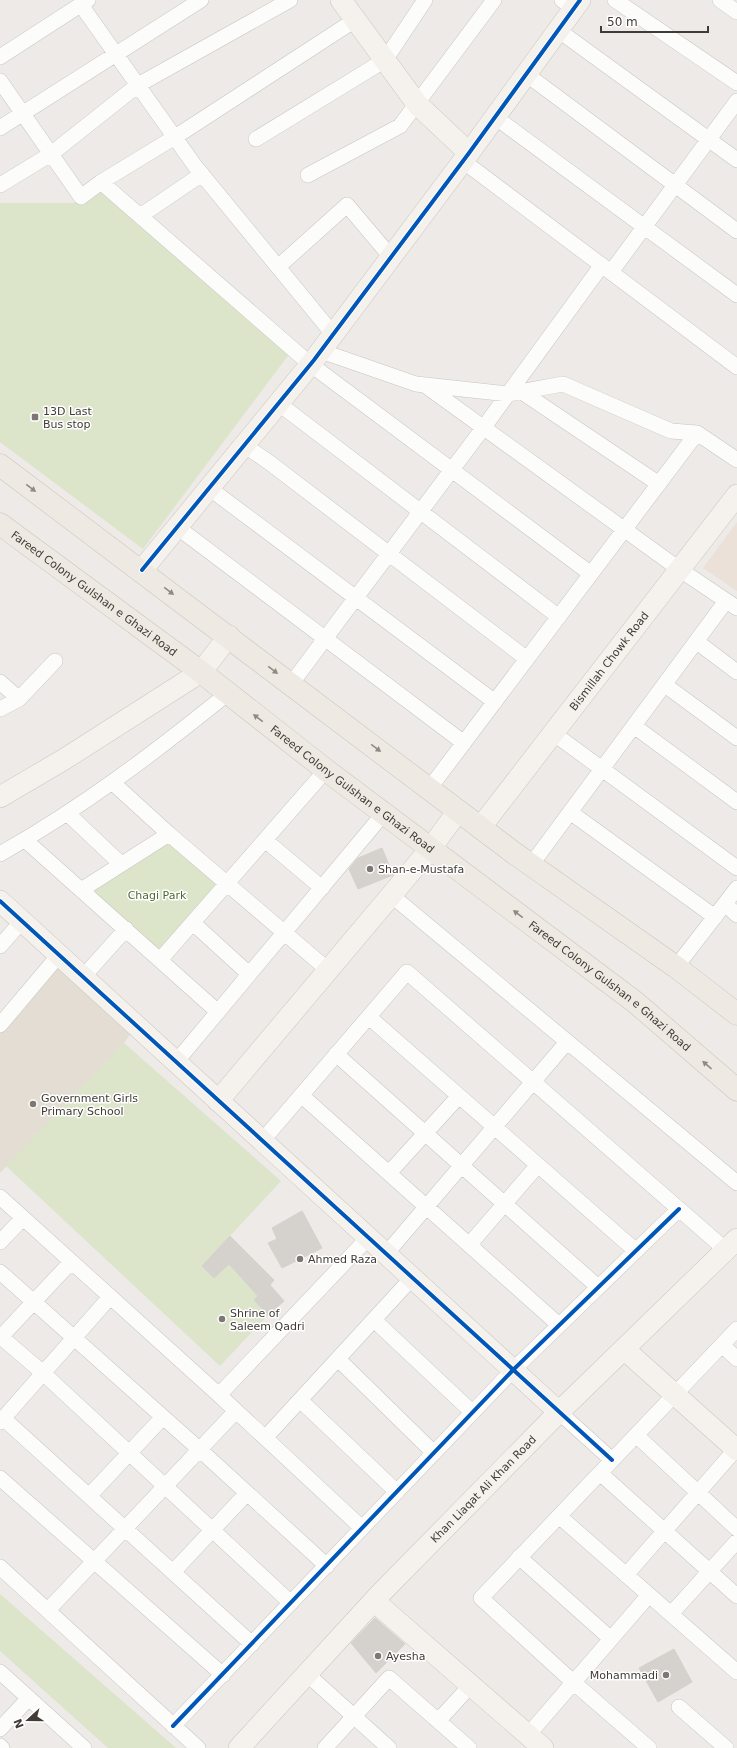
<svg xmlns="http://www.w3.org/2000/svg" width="737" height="1748" font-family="'DejaVu Sans',sans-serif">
<rect width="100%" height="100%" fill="#edeae7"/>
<path fill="#ece1d8" d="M737,522V591L703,568Z"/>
<path fill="#e3ddd3" d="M59,955L136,1026L124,1043L0,1173V1025Z"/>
<path fill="#dce4ca" d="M101,182L293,349L143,549L0,442V203H74Z
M169,834L227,883L160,960L81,890Z
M124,1043L281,1181L202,1266L214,1278L229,1264L258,1296L255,1300L268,1315L220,1366L6,1166Z
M0,1594L176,1748H108L0,1651Z"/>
<path fill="#d5d2ce" stroke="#d5d1cd" d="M382,848L393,875L358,889L349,869L358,858Z
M302,1211L322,1248L282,1268L268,1243L277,1239L272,1228Z
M230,1236L274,1280L270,1285L284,1301L268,1315L254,1300L258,1296L229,1264L214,1278L202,1266Z
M375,1618L405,1644L376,1673L351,1643Z
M674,1649L692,1682L658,1702L639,1668Z"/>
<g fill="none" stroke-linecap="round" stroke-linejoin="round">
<g stroke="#c9c6c3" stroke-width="16">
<path id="street" d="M562,0L574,9
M615,0L737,83
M720,0L737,12
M81,5L195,166L333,334
M558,30L737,160
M0,57L88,0
M526,74L737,231
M0,81L81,197L101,182L175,137L355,20
M495,117L737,295
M0,128L201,0
M256,139L385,60L425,0
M463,161L737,367
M308,175L400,126L494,0
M101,182L310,364L591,574
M0,185L51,154L138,85L290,0
M140,216L202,174
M278,267L347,205L391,257
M611,272L737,101
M321,351L416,384L508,394L563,384L671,431L697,433L737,460
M426,386L679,569L737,608
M522,392L659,484
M278,403L559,617
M244,445L270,463L527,659
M209,488L495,702
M177,527L464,743
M697,642L737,672
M0,682L19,699
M291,684L484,427L602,265
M665,685L737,738
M0,709L19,699L55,661
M634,726L737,802
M553,733L737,868
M113,783L169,834L328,970
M429,789L697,433
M570,812L715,917
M67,813L121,864
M25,840L218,1012
M265,840L322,888
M0,854C83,807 154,753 227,694
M531,865L726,601
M81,890L169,834
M391,895L737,1183
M725,904L737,915
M193,923L249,974
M0,946L22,921
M160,960L326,770
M676,967L737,888
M83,977L126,929
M369,1017L636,1251
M0,1025L59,955
M336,1054L598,1287
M176,1062L384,813
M301,1095L559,1325
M262,1141L407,972L726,1250
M389,1173L459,1096
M0,1197L219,1395L362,1528
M0,1242L23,1218
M469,1245L538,1165
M386,1254L567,1042
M0,1272L199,1449L327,1566
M374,1320L472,1412
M0,1336L43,1373L291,1603
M0,1338L71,1262
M722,1345L737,1359
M338,1359L434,1453
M219,1395L368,1238
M300,1400L397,1492
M559,1412L612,1460
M3,1418L252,1644
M0,1422L110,1297
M636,1435L737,1529
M265,1438L412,1278
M600,1473L737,1596
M0,1478L223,1675
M89,1496L163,1417
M559,1516L737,1672
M519,1557L611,1639
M0,1567L198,1748
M173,1572L247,1493
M626,1575L736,1449
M48,1610L236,1411
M671,1614L737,1541
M0,1672L84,1748
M307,1674L389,1748
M679,1707L726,1748
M438,1721L471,1685
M173,1726L513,1370L679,1209
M0,1729L29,1698
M528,1735L649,1595
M0,1746L2,1748
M325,1748L389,1678L469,1748
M649,1748L573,1682L481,1598L737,1329"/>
</g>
<g stroke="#cbc6bf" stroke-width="22">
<g id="secondary">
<path d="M341,0L417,104L469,153"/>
<path d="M142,570L314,360L469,153L580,0"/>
<path d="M0,797L63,760L201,672L229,636"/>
<path id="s1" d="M480,828L737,495"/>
<path d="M0,901L559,1412"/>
<path d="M218,1101L431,848L458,811"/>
<path d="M624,1349L737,1450"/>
<path d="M374,1601L543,1748"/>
<path id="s2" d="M239,1748L380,1594L559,1412L737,1239"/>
</g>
</g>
<g stroke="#cdc4b7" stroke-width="23">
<g id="primary">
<path d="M0,465L514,853L676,967L737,1014"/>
<path id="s3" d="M0,524L201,672L326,770L635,1002L737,1090"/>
</g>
</g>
<use href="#street" stroke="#fcfcfb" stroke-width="15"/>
<use href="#secondary" stroke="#f5f2ee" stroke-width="21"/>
<use href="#primary" stroke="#eeeae3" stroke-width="22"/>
<g stroke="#fff" stroke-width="6">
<path id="cycleway" d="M142,570L314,360L469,153L580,0
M0,901L612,1460
M173,1726L513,1370L679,1209"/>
</g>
<use href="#cycleway" stroke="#0057b8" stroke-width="4"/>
</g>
<defs><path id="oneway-solid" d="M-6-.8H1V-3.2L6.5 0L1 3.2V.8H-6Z"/></defs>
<g fill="#8f8a83">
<use href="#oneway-solid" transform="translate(31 488) rotate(37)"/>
<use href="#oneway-solid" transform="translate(169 591) rotate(37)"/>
<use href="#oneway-solid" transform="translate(273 670) rotate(37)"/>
<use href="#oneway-solid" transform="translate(258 718) rotate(-143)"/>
<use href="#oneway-solid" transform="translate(376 748) rotate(37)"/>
<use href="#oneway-solid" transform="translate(518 914) rotate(-143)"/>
<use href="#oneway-solid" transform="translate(707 1065) rotate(-139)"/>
</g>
<g fill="#7d7873" stroke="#fff" stroke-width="1.5">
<rect x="31" y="413" width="8" height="8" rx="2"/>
<circle cx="370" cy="869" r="4"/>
<circle cx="33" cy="1104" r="4"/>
<circle cx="300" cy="1259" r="4"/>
<circle cx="222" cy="1319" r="4"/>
<circle cx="378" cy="1656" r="4"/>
<circle cx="666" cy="1675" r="4"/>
</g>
<g text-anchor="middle" stroke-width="3" stroke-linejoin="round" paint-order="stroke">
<g font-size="11" fill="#413b35" stroke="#fff" text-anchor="start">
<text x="43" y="415">13D Last<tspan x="43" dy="13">Bus stop</tspan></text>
<text x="378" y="873">Shan-e-Mustafa</text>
<text x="41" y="1102">Government Girls<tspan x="41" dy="13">Primary School</tspan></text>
<text x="308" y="1263">Ahmed Raza</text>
<text x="230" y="1317">Shrine of<tspan x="230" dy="13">Saleem Qadri</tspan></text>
<text x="386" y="1660">Ayesha</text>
<text x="658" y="1679" text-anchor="end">Mohammadi</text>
</g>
<g font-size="11" fill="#413b35" stroke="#fff">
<text dy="4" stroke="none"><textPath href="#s3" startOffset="117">Fareed Colony Gulshan e Ghazi Road</textPath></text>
<text dy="4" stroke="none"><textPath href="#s1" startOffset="211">Bismillah Chowk Road</textPath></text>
<text dy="4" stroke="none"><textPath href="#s3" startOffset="441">Fareed Colony Gulshan e Ghazi Road</textPath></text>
<text dy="4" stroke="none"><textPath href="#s3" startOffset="765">Fareed Colony Gulshan e Ghazi Road</textPath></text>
<text dy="4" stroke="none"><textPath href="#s2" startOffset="356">Khan Liaqat Ali Khan Road</textPath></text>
</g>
<g font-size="11" fill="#4c6b30" stroke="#fff">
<text x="157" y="899">Chagi Park</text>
</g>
</g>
<g transform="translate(28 1720) rotate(249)" stroke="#ffffff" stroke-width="3" paint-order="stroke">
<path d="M0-3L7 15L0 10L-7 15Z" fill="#413b35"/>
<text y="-6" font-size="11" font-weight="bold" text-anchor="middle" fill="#413b35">N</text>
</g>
<path d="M601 26v6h107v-6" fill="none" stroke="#413b35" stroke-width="2"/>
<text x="607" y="26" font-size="12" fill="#413b35" stroke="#ffffff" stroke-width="3" paint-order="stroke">50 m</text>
</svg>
